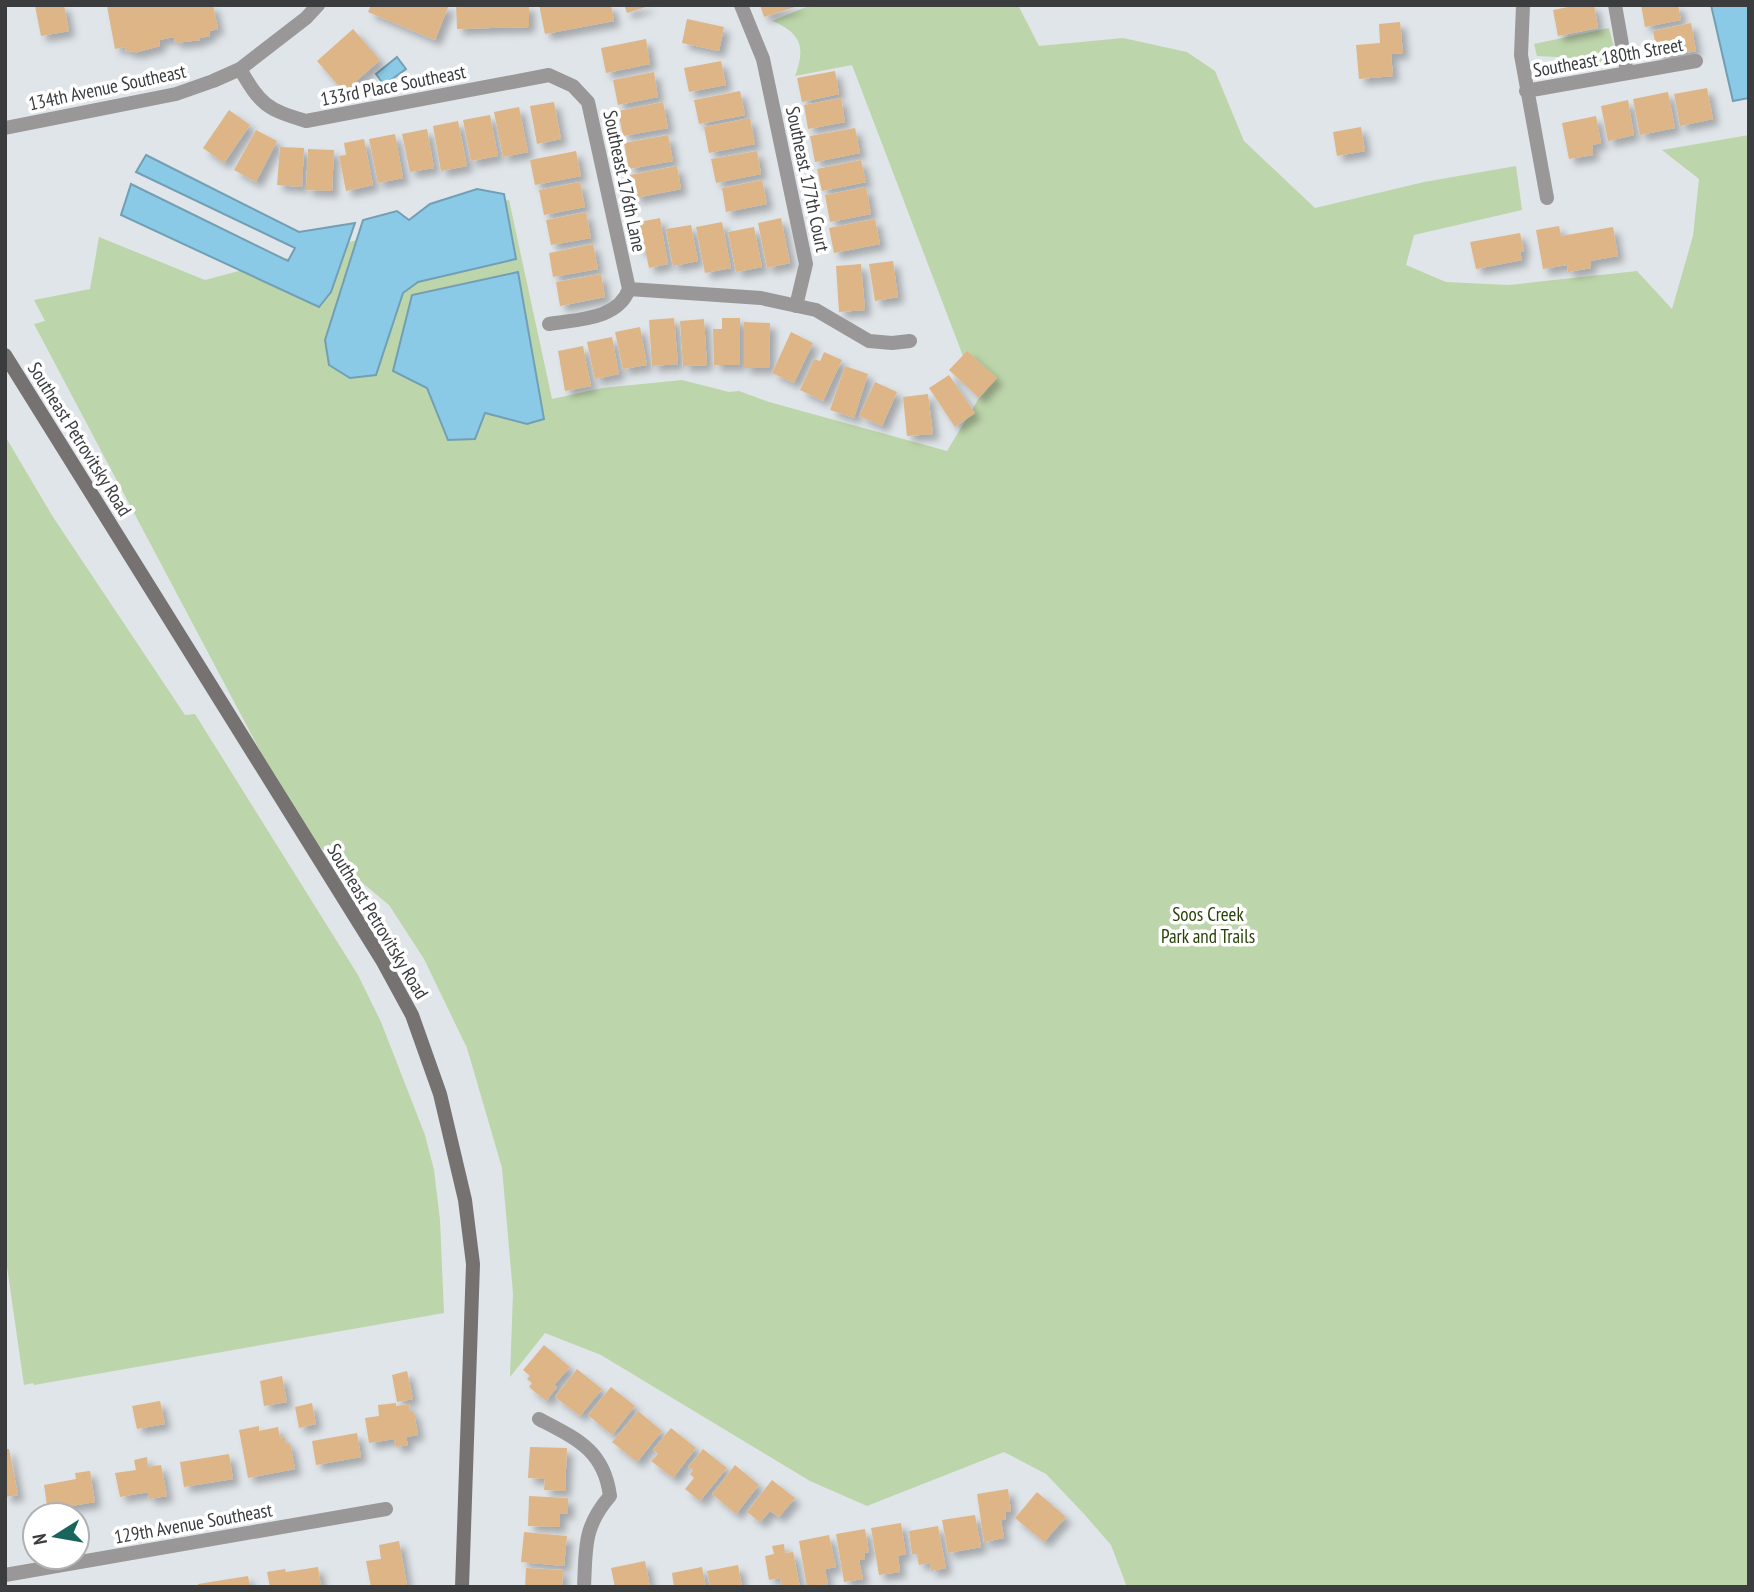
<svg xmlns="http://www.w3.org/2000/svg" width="1754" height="1592" font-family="'PT Sans Narrow',sans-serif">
<defs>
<filter id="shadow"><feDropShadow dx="6" dy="6" stdDeviation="3.5" flood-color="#0004"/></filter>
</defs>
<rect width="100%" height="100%" fill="#e0e5e9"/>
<path fill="#bdd5aa" d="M811,5H1018L1039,46L1123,38L1187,52L1215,71L1244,141L1315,208L1424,182L1516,166L1522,210L1414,235L1406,265L1446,282L1509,285L1637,271L1672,309L1693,236L1699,179L1662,150L1749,135V1587H1127L1111,1545L1084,1514L1046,1474L1004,1452L867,1506L810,1481L601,1355L545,1333L510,1377L513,1293L502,1168L467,1048L424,959L389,905L304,834L34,324L45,321L34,300L90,289L99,237L205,280L509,200L552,399L602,388L682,380L729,392L739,391L769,402L947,451L979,398L852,65L795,76C806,47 801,33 772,21Z
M1609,28L1615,51V59L1611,62L1576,68L1557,57L1537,56L1534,44Z
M5,436L53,517L185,715L195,714L358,975L381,1022L425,1135L434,1170L440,1220L444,1313L34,1385L33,1383L24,1385L5,1253Z"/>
<path fill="#8acae7" stroke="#729fb4" stroke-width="2" d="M1711,5H1749V98L1733,101Z
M397,57L406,69L384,85L376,74Z
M146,155L299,232L355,223L331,292L319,307L121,215L131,184L288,261L295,248L136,172Z
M477,189L504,194L516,259L418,282L403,293L376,375L350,378L329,365L325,340L363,220L397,211L409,220L430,204Z
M518,272L544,419L527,424L485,413L475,439L448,440L427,388L393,371L412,295Z"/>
<path fill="#deb587" filter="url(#shadow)" d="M64,5L69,31L41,36L35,6Z
M213,5L218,29L209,31L210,36L200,38V40L175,43L174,37L159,40L160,46L134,53V51L126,52L125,47L115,49L107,6Z
M371,5H449L435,40L368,12Z
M456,5H529V27L457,29Z
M539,5H611L614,21L545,34Z
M624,5H649V6L627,13Z
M760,5H798V6L764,17Z
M1578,5H1594L1598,28L1558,36L1553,10Z
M1641,5H1678L1681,20L1645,27Z
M687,19L724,27L719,51L682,43Z
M1400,22L1403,53L1391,54L1393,76L1359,79L1356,45L1380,43L1379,24Z
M1691,23L1696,51L1658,58L1653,31Z
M353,29L380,60L344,92L317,61Z
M646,39L650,64L606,73L601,48Z
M721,61L726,85L689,92L684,68Z
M835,71L839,94L802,102L797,78Z
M654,72L658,97L618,105L613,80Z
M1707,88L1713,119L1680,126L1674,94Z
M740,91L745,115L699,124L694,100Z
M1668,92L1675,128L1640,135L1633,99Z
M841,98L845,122L808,129L804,105Z
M1628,100L1634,135L1608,141L1601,106Z
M554,102L561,139L537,144L530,106Z
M663,102L668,128L623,136L618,111Z
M519,107L528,152L503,157L494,112Z
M229,110L250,125L224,163L203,148Z
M490,115L498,156L471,161L463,120Z
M1596,116L1601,143L1592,145L1593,155L1569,159L1562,123Z
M750,118L755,144L709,153L704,127Z
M458,121L467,166L441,171L433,126Z
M1361,127L1365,151L1337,156L1333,132Z
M855,128L860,153L815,162L810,136Z
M427,129L434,168L410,172L402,134Z
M256,130L277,141L256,182L234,170Z
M395,134L403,178L378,183L369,139Z
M668,135L673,161L629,169L624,143Z
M364,139L373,185L346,191L339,156L346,155L344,143Z
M280,147L304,148L302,187L277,185Z
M308,149L334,150L332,191L306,190Z
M576,151L581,176L535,185L530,160Z
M757,151L761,174L716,183L711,159Z
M861,160L866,182L822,191L817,169Z
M677,166L681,189L635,198L630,175Z
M762,180L767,204L726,212L722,188Z
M580,182L585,207L544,215L539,190Z
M866,187L871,214L830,222L825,195Z
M586,212L591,238L551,245L546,220Z
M660,218L668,264L649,268L645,249L639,250L634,223Z
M781,218L790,263L767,268L758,223Z
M875,219L880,244L834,253L829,228Z
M722,222L731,268L705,273L696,227Z
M691,225L698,261L673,266L666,229Z
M1559,226L1561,236L1613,227L1618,256L1590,261L1591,268L1568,272L1567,265L1543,269L1536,230Z
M754,227L762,267L736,272L728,232Z
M1520,233L1524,251L1520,252L1522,260L1476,269L1470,242Z
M593,244L598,269L553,277L549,253Z
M893,261L898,297L875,301L869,264Z
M861,264L865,310L839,312L836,266Z
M601,274L605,297L560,306L556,282Z
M674,318L678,364L652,366L649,320Z
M722,318H740V365H714L713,329H722Z
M704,319L707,365L683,366L680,321Z
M744,322L770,323L769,368H744Z
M640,327L647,365L623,369L615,332Z
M791,332L813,343L794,383L772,373Z
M612,337L619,374L595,379L587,342Z
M583,346L591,386L565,391L558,351Z
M967,351L997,378L979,398L949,370Z
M824,352L842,360L823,401L800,390L814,359L820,361Z
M845,366L868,374L854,418L830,410Z
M949,375L975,413L955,427L929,388Z
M875,382L897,392L882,426L859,416Z
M928,394L933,434L907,436L903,397Z
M544,1345L570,1367L554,1385L557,1387L546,1401L529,1387L532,1383L527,1379L530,1376L523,1370Z
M577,1369L602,1389L580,1416L555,1397Z
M407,1371L413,1399L397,1402L392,1375Z
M282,1376L287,1402L264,1406L260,1381Z
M611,1387L635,1406L612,1435L588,1415Z
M160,1401L165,1424L137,1429L132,1406Z
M312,1403L316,1424L299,1428L295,1407Z
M396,1403V1406L409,1404L410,1412H414L418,1435L406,1437L408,1445L396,1447L394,1439L369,1443L365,1418L379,1416L378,1405Z
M638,1411L662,1431L637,1462L612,1442Z
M259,1426V1431L278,1427L280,1438L285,1437L286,1444L290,1443L295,1469L248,1478L239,1430Z
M671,1428L696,1448L673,1478L651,1461L658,1454L653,1450Z
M357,1433L361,1457L316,1465L312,1441Z
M530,1447L567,1448L565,1491L544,1490L545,1479L528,1478Z
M5,1449H9L18,1495L5,1497Z
M703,1449L727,1468L700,1501L685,1489L694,1478L690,1474L693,1470L688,1467Z
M229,1454L233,1479L184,1487L180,1462Z
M147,1457L148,1467L161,1465L167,1496L149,1499L148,1492L120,1497L115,1473L136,1470L134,1460Z
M735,1465L759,1485L736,1514L712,1494Z
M90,1471L95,1502L59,1508L58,1503L47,1505L44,1485L76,1479L75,1473Z
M772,1480L795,1498L779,1517L770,1511L760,1522L747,1512Z
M1008,1489L1011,1511L1005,1512L1006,1519L1001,1520L1004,1538L984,1542L977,1494Z
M1037,1492L1066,1517L1044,1542L1015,1518Z
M529,1496L568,1498V1514L560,1513V1527L528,1526Z
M975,1515L981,1547L948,1553L942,1520Z
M901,1523L906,1554L898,1556L900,1572L879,1575L871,1528Z
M938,1526L946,1568L931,1571L930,1563L919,1565L917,1554H912L909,1531Z
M865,1529L869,1552L864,1553L865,1559L859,1560L863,1579L844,1582L836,1534Z
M524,1532L567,1536L564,1566L521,1562Z
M829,1535L836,1567L825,1569L828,1584L807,1587L799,1541Z
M399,1541L407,1585L371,1587L366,1561L381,1559L379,1545Z
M784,1544L785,1553L793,1552L800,1587H782L780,1578L769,1580L765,1556L774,1554L772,1546Z
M645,1561L650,1587H615L611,1568Z
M738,1565L742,1587H710L707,1571Z
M318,1567L321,1587H270L267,1572L285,1569L286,1572Z
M702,1567L706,1587H674L672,1573Z
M526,1568L563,1570L562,1587H525Z
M248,1576L250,1587H198V1584Z"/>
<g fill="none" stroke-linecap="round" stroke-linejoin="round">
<path stroke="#999797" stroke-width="14" d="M741,5L763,59L806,264L796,306
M1523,5L1521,55L1547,198
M1615,5L1627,73
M240,69C261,105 266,109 306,121L549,75L573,86L588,102L629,289
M1526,91L1696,61
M5,128L176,94L213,81L240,69L306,18L318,5
M629,289L761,298L816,310L869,341L892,343L910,341
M549,324C577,319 618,320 629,289
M539,1419C577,1439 604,1450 610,1496C583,1527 586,1548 584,1587
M5,1575L386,1509"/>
<path stroke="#767272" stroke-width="14" d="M5,355L382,960L412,1015L440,1094L465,1200L473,1264L462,1587"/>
</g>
<g text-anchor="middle" stroke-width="7" stroke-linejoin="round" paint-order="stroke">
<g font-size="19" fill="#3a3c3e" stroke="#fff">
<text transform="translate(1608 57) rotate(-10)" y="7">Southeast 180th Street</text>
<text transform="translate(393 85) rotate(-11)" y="7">133rd Place Southeast</text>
<text transform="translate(107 87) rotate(-12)" y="7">134th Avenue Southeast</text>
<text transform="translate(808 179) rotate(78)" y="7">Southeast 177th Court</text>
<text transform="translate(625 181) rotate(78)" y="7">Southeast 176th Lane</text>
<text transform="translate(80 439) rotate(58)" y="7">Southeast Petrovitsky Road</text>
<text transform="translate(378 921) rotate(59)" y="7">Southeast Petrovitsky Road</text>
<text transform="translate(193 1523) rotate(-10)" y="7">129th Avenue Southeast</text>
</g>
<g font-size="19" fill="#284108" stroke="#fff">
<text x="1208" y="921">Soos Creek<tspan x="1208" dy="22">Park and Trails</tspan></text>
</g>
</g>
<rect width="1754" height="1592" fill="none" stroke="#3a3c3e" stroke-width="14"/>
<g transform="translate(56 1536) rotate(259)"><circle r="33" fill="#ffffff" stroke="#b0b1b2" stroke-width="2"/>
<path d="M0-5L12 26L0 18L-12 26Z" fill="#19655e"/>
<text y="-10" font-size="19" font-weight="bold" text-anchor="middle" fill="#3a3c3e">N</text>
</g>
</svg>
